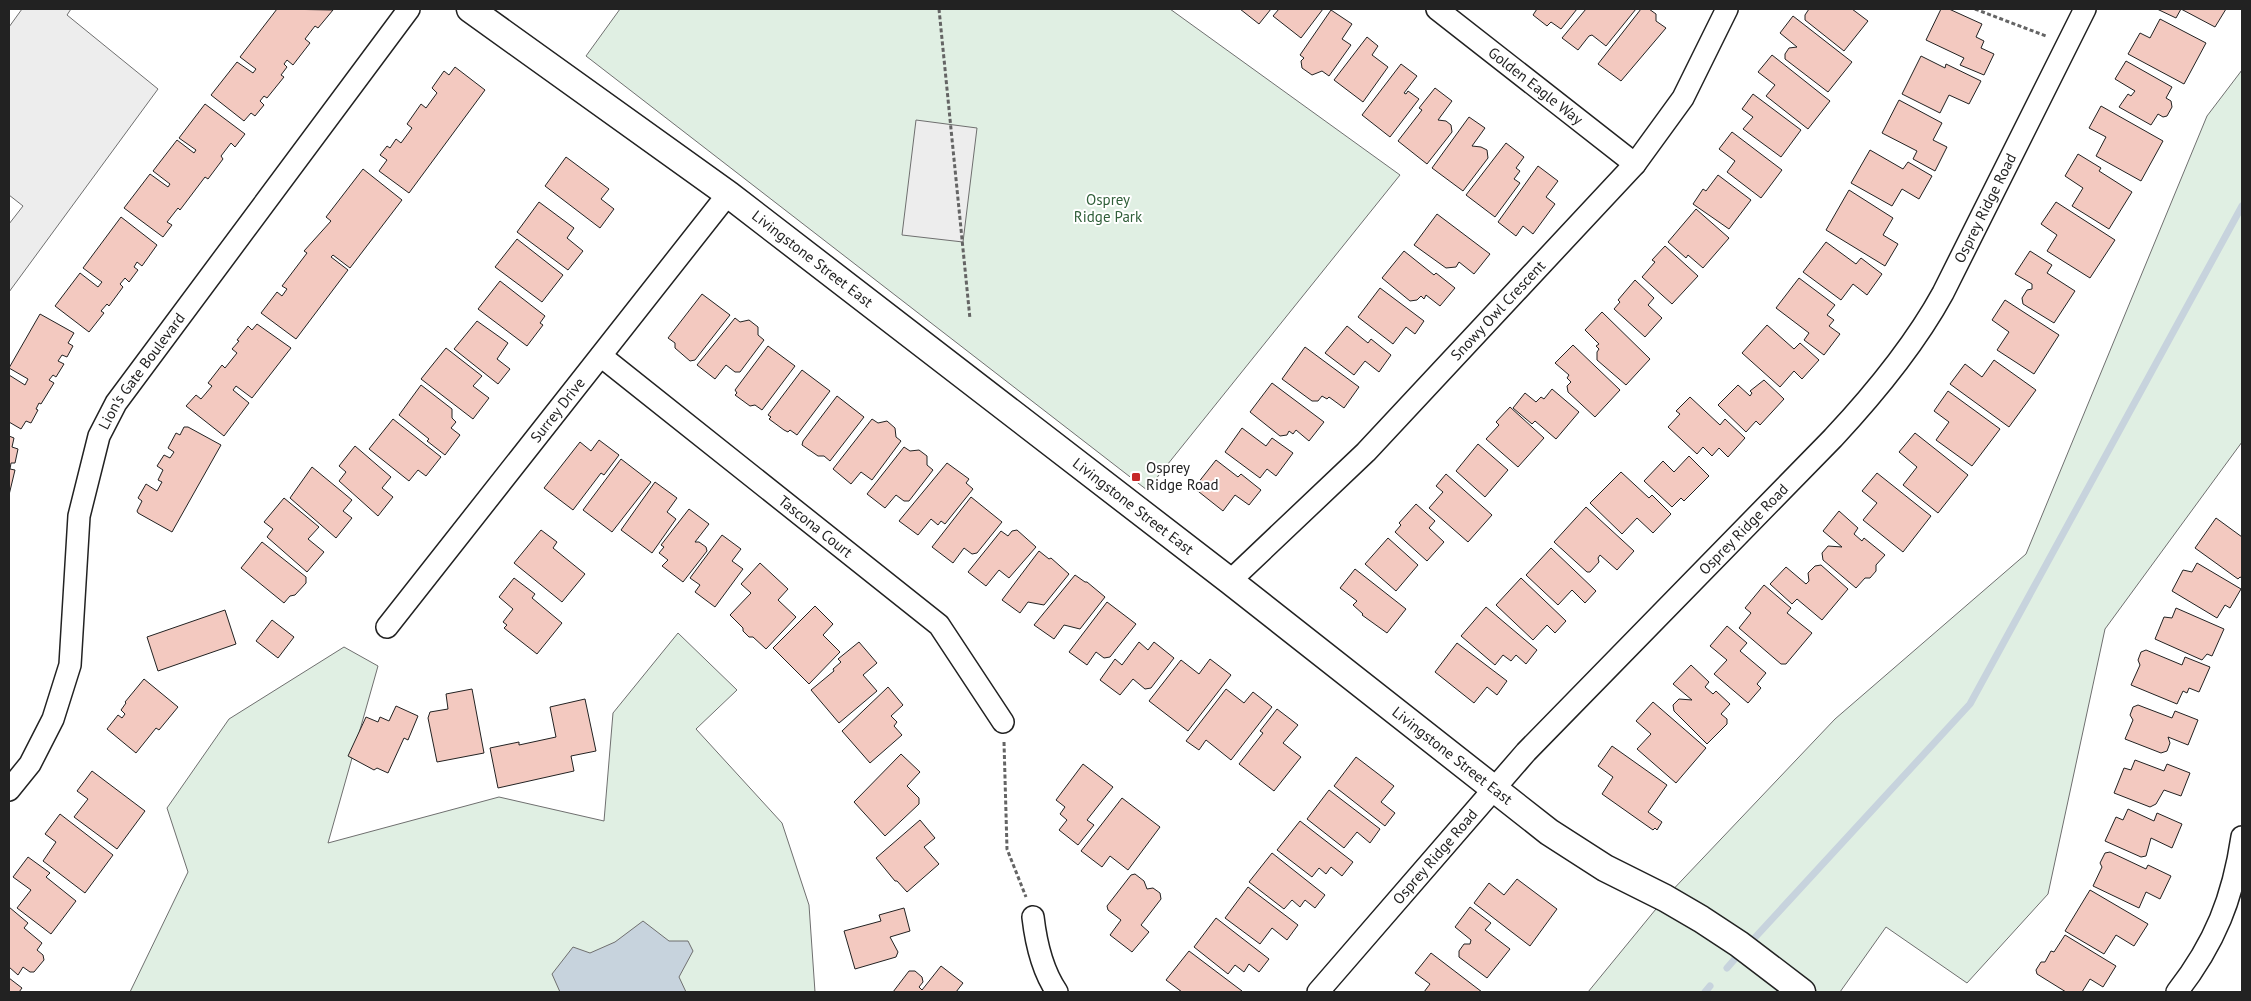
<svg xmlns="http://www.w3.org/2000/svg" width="2251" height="1001" font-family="'PT Sans',sans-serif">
<rect width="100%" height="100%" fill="#fff"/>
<path fill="#e0efe3" stroke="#6f6f6f" d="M620,9H1170L1400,175L1147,490L586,56Z
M2242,70V442L2105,629L2048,894L1967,983L1886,927L1840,992H1588L1665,898L1835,719L2026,554L2207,116Z
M678,633L737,690L696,729L782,823L809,905L815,992H130L188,872L167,808L229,719L344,647L378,666L328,843L499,797L604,821L613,713Z"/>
<path fill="#ededed" stroke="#6f6f6f" d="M22,9H71L67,15L158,89L9,292V224L23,206L9,195V27Z
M916,120L977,128L963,242L902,235Z"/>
<path fill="#c7d3dd" stroke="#6f6f6f" d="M643,921L669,941H688L693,951L679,977L686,992H560L552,974L573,947L590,953L615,942Z"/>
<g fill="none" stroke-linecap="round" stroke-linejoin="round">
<path stroke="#c7d3dd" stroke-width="7" d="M1749,944L1970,704L2242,206
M1727,968L1741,952
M1705,992L1710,986"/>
</g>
<path fill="#f3c9c0" stroke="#222" d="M277,9L333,10L318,28L315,26L305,39L310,43L293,65L287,60L284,64L287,67L281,75L284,77L267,98L264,96L260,101L264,105L255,116L251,113L244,121L211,95L237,62L253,73L256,69L240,57Z
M1240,9H1271L1259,24Z
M1279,9H1323L1301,38L1273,16Z
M1537,9H1577L1561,29L1551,22L1547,26L1533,15Z
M1586,9H1636L1606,46L1592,35L1589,36L1578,50L1562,38Z
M1641,9H1649L1656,14V21L1666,28L1621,81L1598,64Z
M1809,9H1852L1868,21L1844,51L1805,20V15Z
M1941,9H1949L1982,24L1976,37L1984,41L1981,48L1994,54L1984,75L1960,65L1964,58L1926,40Z
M2157,9H2226L2215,27L2181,9L2176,18Z
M1331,10L1352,24L1342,39L1351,45L1329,76L1322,71L1312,75L1302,68L1301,61L1304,58L1300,55Z
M1793,16L1852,62L1828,92L1785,59V54L1789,48L1797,47L1780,33Z
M2160,19L2206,43L2184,84L2128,54L2140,33L2150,38Z
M1367,37L1378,46L1372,55L1388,67L1363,102L1334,80Z
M1772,55L1830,101L1808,129L1766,96L1775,85L1758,72Z
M1921,56L1945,68L1946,64L1981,81L1969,104L1949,95L1940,113L1902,94Z
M2126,61L2172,87L2166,98L2171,101L2172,107L2167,116L2163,117L2158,114L2151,125L2119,107L2128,94L2131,96L2135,91L2115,79Z
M1401,64L1417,76L1404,93L1406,94L1408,91L1419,99L1390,137L1362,115Z
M455,67L485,90L409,193L379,171L387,160L380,155L387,146L390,148L396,139L401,143L412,128L407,124L421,104L426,108L437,93L432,88L444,71L449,75Z
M1435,88L1452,101L1438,120L1446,121L1451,125L1452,132L1427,164L1398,141L1422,110L1419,108Z
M1753,94L1801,130L1781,157L1743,129L1753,117L1742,109Z
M1899,100L1942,123L1933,140L1947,147L1935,171L1913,159L1917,151L1882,133Z
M205,104L245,134L235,147L231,143L221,156L223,159L208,179L205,177L180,210L178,208L167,222L172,225L163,237L124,208L150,174L168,187L170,184L153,171L177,140L194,153L196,150L179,138Z
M2101,106L2163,141L2141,181L2096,156L2106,137L2089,128Z
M1469,117L1485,128L1472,146L1481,147L1487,150L1488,158L1463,191L1432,168Z
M1732,132L1782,170L1761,198L1727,172L1735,161L1719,149Z
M1506,143L1524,157L1516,168L1520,171L1514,179L1520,183L1495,217L1466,195Z
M1870,150L1903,169L1908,162L1932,176L1919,199L1902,189L1892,206L1851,183Z
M2078,154L2101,168L2099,171L2132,192L2109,229L2072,206L2083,188L2065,176Z
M566,157L609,189L601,199L614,209L600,228L545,186Z
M1538,166L1558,181L1546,197L1555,204L1533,234L1523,226L1516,236L1498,222Z
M363,169L402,200L350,268L333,255L331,257L348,270L296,339L261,313L277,292L282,296L287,289L282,286L307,253L304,251L331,221L326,217Z
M1718,175L1751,200L1729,229L1693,204L1703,189L1706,191Z
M1849,190L1893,218L1883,235L1898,244L1885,266L1826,230Z
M539,202L574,228L567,238L583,251L568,270L517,232Z
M2056,202L2115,240L2090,278L2047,251L2057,235L2041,224Z
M1696,209L1729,238L1703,268L1688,255L1686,258L1668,242Z
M1437,214L1490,254L1474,274L1459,262L1456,267L1446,268L1414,245Z
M121,217L157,245L142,266L137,262L134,267L138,270L129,282L125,278L120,284L123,287L109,306L107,304L101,311L104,313L89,332L55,306L80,273L98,287L102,282L83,268Z
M517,239L563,275L542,302L495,267Z
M1826,242L1856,264L1861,258L1882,274L1867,295L1853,284L1841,300L1803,272Z
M1665,246L1698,276L1672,304L1642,277L1655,262L1652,260Z
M1404,251L1434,275L1436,273L1455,288L1440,306L1426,295L1424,299L1421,296L1417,300L1410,301L1382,278Z
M2030,251L2052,265L2047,273L2075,291L2054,323L2023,304L2022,298L2027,290L2032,289V284L2015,274Z
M1799,278L1835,305L1827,315L1834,320L1829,326L1840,334L1824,355L1804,340L1809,333L1776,308Z
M1635,280L1654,298L1648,305L1662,318L1645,337L1614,309L1620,302L1618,300Z
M500,281L545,316L540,323L543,325L527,346L478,309Z
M1380,288L1424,321L1415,334L1406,327L1393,344L1358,317Z
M702,294L730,315L695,360L690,361L675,348V343L668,338Z
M2005,300L2059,335L2034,374L1997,350L2009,332L1992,320Z
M1602,312L1650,359L1626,385L1597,360V352L1599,349L1596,346L1599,344L1585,330Z
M40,314L74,333L68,343L73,346L67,357L62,355L58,361L64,364L56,377L53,375L49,380L54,383L41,404L39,403L36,409L38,410L31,423L26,421L21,429L9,422V375L25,385L28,379L9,368Z
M735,318L740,322L749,320L758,327V335L764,340L740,372H735L726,365L715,379L697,365Z
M477,321L508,343L497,359L510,369L498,384L454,349Z
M257,324L291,348L252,398L236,386L233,390L249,403L224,436L186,406L196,395L201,399L212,386L208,383L222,365L225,368L237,353L232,349L239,341L237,340L248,326L252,330Z
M1767,325L1794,349L1800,343L1819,360L1802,379L1794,371L1780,387L1742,353Z
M1347,326L1368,343L1371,339L1391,355L1379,372L1365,361L1354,375L1325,353Z
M1573,345L1620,390L1595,417L1568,392L1567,386L1571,382L1567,378L1569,375L1555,363Z
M768,346L795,366L762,410L755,405L750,406L735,395L737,393L735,390Z
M1305,347L1359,387L1344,408L1329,397L1327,399L1322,396L1318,401H1312L1282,379Z
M446,348L482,376L473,386L489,398L473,419L421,379Z
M1994,360L2036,390L2009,427L1950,384L1965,364L1982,377Z
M802,370L830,391L797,435L790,430L788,432L784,430L769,419L771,417L768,415Z
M1764,380L1784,399L1760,425L1756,421L1746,432L1718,405L1738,385L1750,396L1752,393L1750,391Z
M1272,383L1324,422L1309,441L1296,430L1293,434L1289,431L1287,435L1280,436L1250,412Z
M421,385L452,409V418L456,422L451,428L460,435L445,455L427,441L429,439L399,415Z
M1552,389L1579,412L1556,439L1535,421L1532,424L1513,408L1525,393L1536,402L1541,397L1544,399Z
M1948,391L2000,429L1972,466L1936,440L1949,422L1934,411Z
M837,396L864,417L830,461L824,456H818L802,445L803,441Z
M1690,397L1720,425L1725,419L1745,438L1728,457L1719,448L1712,456L1703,447L1697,454L1668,427L1680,414L1676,411Z
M1510,407L1544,438L1518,467L1486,439L1499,425L1496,422Z
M393,419L441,457L426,476L418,470L409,481L369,449Z
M872,419L878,423L887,421L895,428L896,437L901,441L872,480L861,472L851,484L833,469Z
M184,427H188L221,445L172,532L138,513L137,511L142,501L138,498L146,484L157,491L162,482L158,480L163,470L157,466L164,455L170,458L174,452L168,448L176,433L180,435Z
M1242,428L1266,446L1272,438L1293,453L1276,476L1267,469L1260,478L1225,452Z
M1915,433L1968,475L1938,513L1903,485L1917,467L1899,452Z
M9,436L14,438L12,447L18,449L15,463H11L10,469L15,470L9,495Z
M599,440L619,455L604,475L601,473L573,510L544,488L580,442L591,451Z
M1478,444L1508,470L1485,497L1456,471Z
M355,446L391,477L382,488L393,497L378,516L339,481L346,472L339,466Z
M904,447L910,451L919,450L927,456V465L933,470L909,501H904L896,495L885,508L867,494Z
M1689,456L1709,476L1684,501L1681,498L1672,507L1644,481L1663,461L1674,472Z
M621,459L651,482L612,532L583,510Z
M1216,460L1238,477L1241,474L1261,490L1249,505L1235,495L1223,511L1194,488Z
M947,463L969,479L966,483L973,489L945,524L941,521L938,525L931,519L918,535L899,521Z
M312,467L352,500L343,511L352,518L336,538L290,498Z
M1621,472L1649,498L1652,495L1671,514L1653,533L1637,518L1622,534L1590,503Z
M1877,473L1931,516L1903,552L1863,520L1877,503L1862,491Z
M1446,474L1492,515L1468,542L1429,508L1443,492L1436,486Z
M655,482L677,498L667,512L676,519L652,553L621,530Z
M971,497L1002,522L977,553L972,554L964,548L953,563L932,547Z
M284,498L319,527L308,539L324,552L307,572L267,537L273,529L264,522Z
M1416,504L1435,521L1429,528L1444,542L1427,561L1395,532L1401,525L1399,523Z
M1586,507L1634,551L1617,570L1600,555L1598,558L1599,562L1590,572H1587L1554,542Z
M689,509L709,524L695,542H699L706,547L707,551L683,582L662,566L668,560L659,553L664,547L661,545Z
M1839,511L1858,528L1854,534L1862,541L1864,538L1885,555L1876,565V571L1870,578H1865L1856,588L1823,560L1822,553L1828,546L1842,547L1823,531Z
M2216,518L2242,537V578L2240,577L2238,579L2195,548Z
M541,530L557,542L553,548L585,574L562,602L514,563Z
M1017,530L1036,547L1009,578L999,570L986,586L968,572L1001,531L1008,536L1012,531Z
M722,535L741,549L732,561L743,569L715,607L695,592L700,585L690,578Z
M1388,538L1418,565L1396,591L1365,564Z
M262,542L306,577V583L295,595L290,596L284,603L241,568Z
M1551,548L1596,591L1585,603L1572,590L1558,605L1526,575Z
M1039,551L1049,559L1051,558L1069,574L1044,605L1028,602L1020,613L1002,600Z
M760,563L788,589L778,600L796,617L766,649L753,637H749L743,631V628L730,615L751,593L741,584Z
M2197,563L2241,589L2230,608L2225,605L2217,618L2172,591L2183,570L2192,572Z
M1821,565L1848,589L1822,620L1797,599L1792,604L1770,584L1786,567L1806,584L1809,581L1808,573L1815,566Z
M1355,569L1406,609L1387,633L1362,615L1363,614L1353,605L1357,601L1340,588Z
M1075,575L1085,582H1087L1105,597L1080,629L1064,625L1054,639L1034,625Z
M514,578L535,594L532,598L562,623L537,654L504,628L507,625L503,622L513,609L499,597Z
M1521,578L1566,621L1555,633L1547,625L1533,640L1496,605Z
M1764,585L1791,608L1787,613L1812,633L1786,664H1781L1739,628L1751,613L1745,608Z
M1107,602L1136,624L1110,657L1104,658L1096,652L1087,665L1069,652Z
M815,606L833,624L823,635L840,652L809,684L773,648Z
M1486,607L1537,650L1526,664L1516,655L1511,661L1503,655L1495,665L1461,636Z
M2176,608L2224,629L2212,656L2207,654L2202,660L2155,639L2164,617L2172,618Z
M225,610L236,644L158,671L147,637Z
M272,620L294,637L278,658L256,641Z
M1727,626L1747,643L1740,651L1766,673L1757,684L1761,688L1748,703L1714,674L1727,660L1710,646Z
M859,642L877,663L863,675L877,691L839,723L811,690L834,671L833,669L841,662L838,659Z
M1139,642L1148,650L1154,642L1174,658L1151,688L1145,689L1133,679L1120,695L1100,680L1115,659L1122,665Z
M1457,643L1507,681L1497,695L1487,687L1474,703L1435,672Z
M2146,650L2182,665L2185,657L2210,667L2199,692L2189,688L2187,693L2183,691L2177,704L2131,685L2140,665L2138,660L2141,652Z
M1210,659L1231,675L1188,731L1149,701L1181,660L1199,674Z
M1691,665L1709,682L1705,687L1713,694L1716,691L1730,704L1721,714L1727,719V724L1707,744L1674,711L1673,705L1679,699L1692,700L1673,684Z
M144,679L178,707L159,730L156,728L136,753L107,729L118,715L122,718L125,714L121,710L126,703L125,702Z
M888,687L903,705L891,716L897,722L894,726L902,735L870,763L842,731Z
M472,689L484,753L437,762L428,718L430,712L448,709L446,694Z
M1226,689L1244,703L1253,692L1272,707L1231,760L1206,740L1199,750L1186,741Z
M585,699L596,751L571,756L574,771L498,788L490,748L519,742V745L556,737L550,707Z
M1653,702L1706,748L1676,783L1637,749L1651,734L1636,721Z
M2138,705L2172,718L2175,711L2198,720L2188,745L2168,737L2170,743L2167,751L2161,753L2125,739L2133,720L2130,715L2133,707Z
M396,706L418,716L408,740L404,738L388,773L377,768L374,770L348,756L366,717L378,722L380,717L389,721Z
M1277,709L1298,725L1283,743L1301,757L1274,791L1239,764L1263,733L1260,731Z
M1612,746L1667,785L1648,812L1662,822L1657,830L1655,828L1653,830L1602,794L1613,777L1598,766Z
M901,754L920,772L907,786L919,798V804L885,836L854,802Z
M1356,757L1394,786L1381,802L1395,813L1385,826L1334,786Z
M2135,760L2164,771L2167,764L2190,773L2181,796L2164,790L2156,804L2150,807L2114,793L2124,768L2131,770Z
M1083,764L1113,787L1087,820L1094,825L1078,845L1059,830L1067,820L1060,814L1065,807L1056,800Z
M92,771L145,811L117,849L74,817L88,799L77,791Z
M1329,790L1380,829L1370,843L1357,832L1344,848L1307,819Z
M1122,798L1160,827L1128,870L1110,856L1102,867L1081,851Z
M2128,809L2154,821L2157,813L2182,824L2172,848L2151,838L2146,856L2141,857L2105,841L2116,817L2123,820Z
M60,814L113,855L85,893L43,861L56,842L45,834Z
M920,820L935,838L924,847L939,864L907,892L897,881H895L876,858Z
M1300,821L1353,862L1342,876L1331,867L1326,874L1319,868L1312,877L1277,850Z
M2110,852L2146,869L2148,865L2171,876L2160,899L2146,892L2139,908L2093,886L2102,867L2100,863L2105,853Z
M1272,853L1325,895L1315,908L1305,900L1300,907L1292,900L1284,909L1249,882Z
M28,857L50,873L46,877L76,901L51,934L17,908L31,890L13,877Z
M1135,874L1144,881L1147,889L1153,888L1160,893L1161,899L1141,925L1149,932L1132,952L1110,935L1121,920L1108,910L1107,906L1131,875Z
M1517,879L1557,909L1530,946L1474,903L1489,883L1504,895Z
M1248,887L1298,925L1287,940L1272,928L1260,944L1225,918Z
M2090,890L2148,924L2134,946L2116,935L2104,954L2065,931Z
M9,907L28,923L24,928L42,943L37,950L43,955L44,960L34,972H30L23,967L18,975L9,967Z
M1470,907L1491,923L1485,930L1510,949L1487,978L1459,957V951L1464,944H1470L1471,940L1455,927Z
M904,908L910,931L890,937L898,952L896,957L855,969L844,931L881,921L879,915Z
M1216,918L1269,959L1259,972L1249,964L1244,972L1235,965L1228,974L1194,947Z
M2065,935L2116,966L2103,987L2090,979L2082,992H2066L2037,974L2036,970L2041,962H2045L2051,951L2054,952Z
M1189,951L1242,991L1241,992H1182L1166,980Z
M1431,953L1482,992H1424L1430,984L1415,973Z
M941,966L963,983L956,992H893L909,971H915L922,977L923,982L919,987L922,990Z
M9,978L22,988L19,992H9Z"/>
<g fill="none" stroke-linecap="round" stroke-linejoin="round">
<g stroke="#222" stroke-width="24">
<g id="minor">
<path id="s1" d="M1437,9L1635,164"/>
<path id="s2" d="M601,356L939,625L1003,722"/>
<path id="s3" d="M1230,581L1366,452L1635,164L1683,98L1727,9"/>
<path id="s4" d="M387,627L728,194"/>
<path id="s5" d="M9,790L30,764L53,719L70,665L79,516L99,436L116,403L409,9"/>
<path d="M1033,917C1036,943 1042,970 1057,992"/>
<path id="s6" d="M1318,992L1526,752L1833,438C1875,393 1914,346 1943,293L2085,9"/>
<path d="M2177,992C2215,943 2233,898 2242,837"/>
</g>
</g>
<g stroke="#222" stroke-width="29">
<g id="tertiary">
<path id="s7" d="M470,9L728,194L1230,581L1549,832L1605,868L1665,898L1701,919L1739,944L1802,992"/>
</g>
</g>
<path stroke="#646464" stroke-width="3" stroke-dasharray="4 2.5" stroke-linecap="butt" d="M939,9L970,319
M1975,9L2046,36
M1004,742L1007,849L1026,897"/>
<use href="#minor" stroke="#fff" stroke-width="21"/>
<use href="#tertiary" stroke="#fff" stroke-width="26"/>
</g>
<rect fill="#c62828" stroke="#fff" stroke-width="2" x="1131" y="472" width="10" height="10" rx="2.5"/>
<g text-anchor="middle" stroke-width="4" stroke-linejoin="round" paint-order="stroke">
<g font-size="15" fill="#222" stroke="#fff">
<text dy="5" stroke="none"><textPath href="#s1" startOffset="125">Golden Eagle Way</textPath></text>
<text dy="5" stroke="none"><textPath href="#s6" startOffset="1034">Osprey Ridge Road</textPath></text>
<text dy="5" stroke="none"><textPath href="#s7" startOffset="424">Livingstone Street East</textPath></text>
<text dy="5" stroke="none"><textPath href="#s3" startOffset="381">Snowy Owl Crescent</textPath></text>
<text dy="5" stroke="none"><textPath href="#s5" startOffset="450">Lion's Gate Boulevard</textPath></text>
<text dy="5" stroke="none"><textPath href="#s4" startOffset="276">Surrey Drive</textPath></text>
<text dy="5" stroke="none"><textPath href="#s7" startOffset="829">Livingstone Street East</textPath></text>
<text dy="5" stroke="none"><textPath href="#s2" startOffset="274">Tascona Court</textPath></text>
<text dy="5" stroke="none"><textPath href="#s6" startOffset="629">Osprey Ridge Road</textPath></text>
<text dy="5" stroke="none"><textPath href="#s7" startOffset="1234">Livingstone Street East</textPath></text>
<text dy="5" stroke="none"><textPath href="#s6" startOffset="179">Osprey Ridge Road</textPath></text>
</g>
<g font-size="15" fill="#2f5e38" stroke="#fff">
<text x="1108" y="205">Osprey<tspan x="1108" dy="17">Ridge Park</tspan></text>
</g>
<g font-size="15" fill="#222" stroke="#fff" text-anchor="start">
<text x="1146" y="473">Osprey<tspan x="1146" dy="17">Ridge Road</tspan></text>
</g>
</g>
<rect width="2251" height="1001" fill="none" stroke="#222222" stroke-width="20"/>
</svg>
